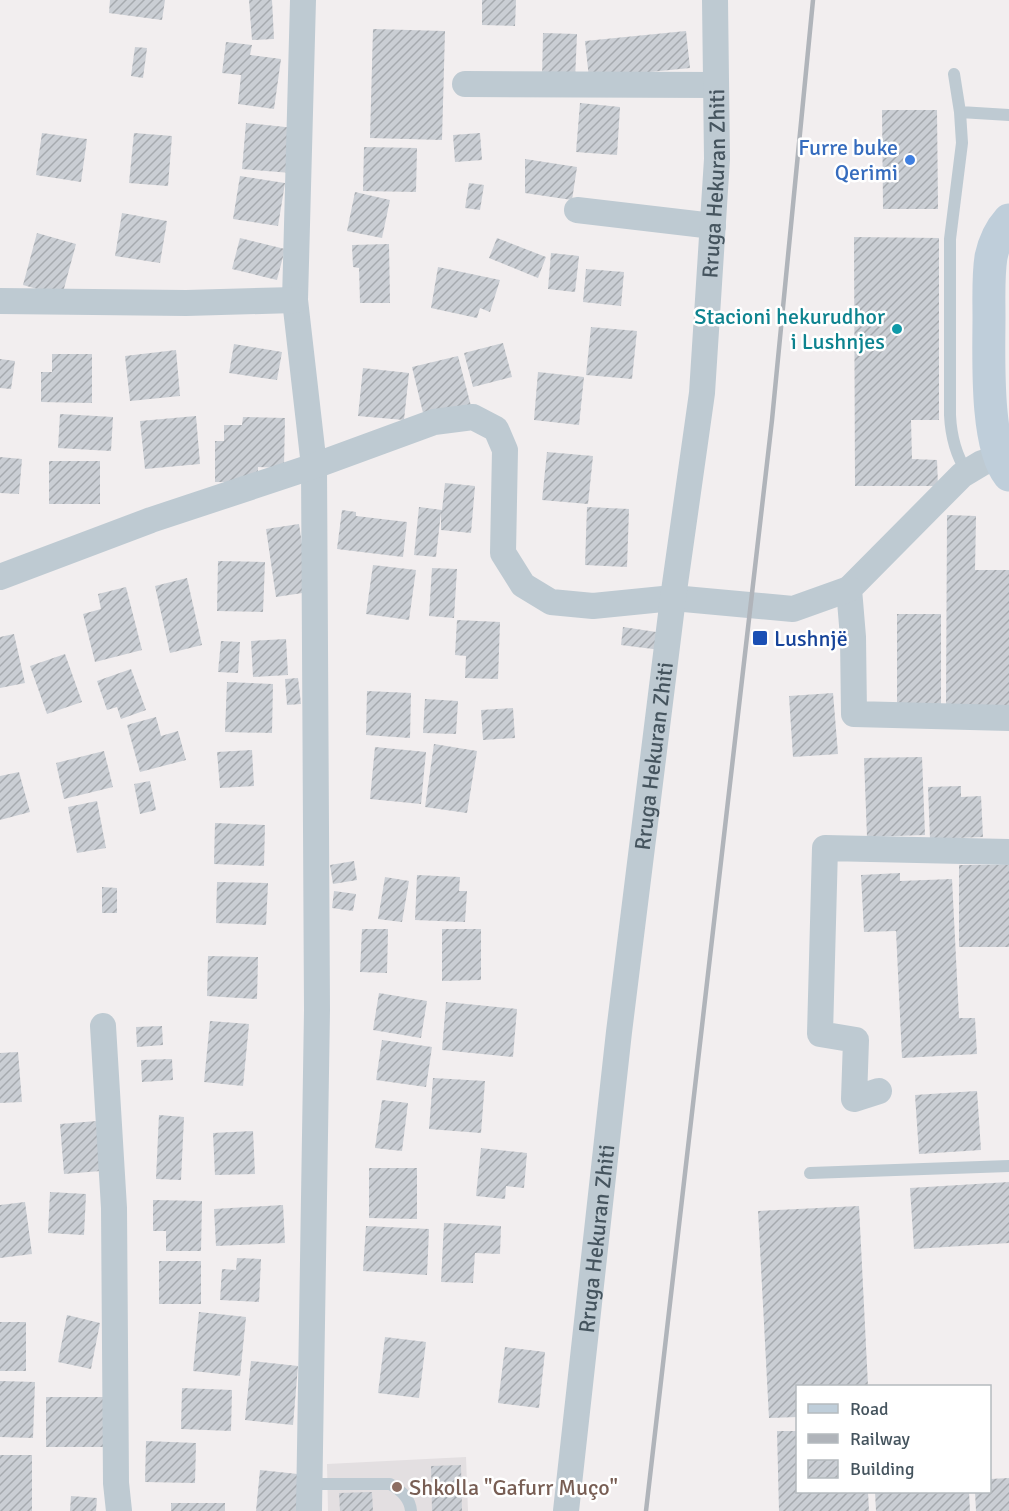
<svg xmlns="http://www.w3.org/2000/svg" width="1009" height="1511" font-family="Signika,sans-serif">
<defs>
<pattern id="building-hatch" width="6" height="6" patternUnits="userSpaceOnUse" patternTransform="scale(1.5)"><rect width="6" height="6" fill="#caced4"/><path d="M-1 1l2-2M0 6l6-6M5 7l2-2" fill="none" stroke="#a6aaaf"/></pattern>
</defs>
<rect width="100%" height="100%" fill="#f2eeef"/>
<path fill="#e3dfe1" d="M466,1457L468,1511H328L327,1464Z"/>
<path fill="url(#building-hatch)" d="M110,0H165L162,20L109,13Z
M249,0H272L274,39L252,40Z
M482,0H516L515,26L482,25Z
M373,29L445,31L442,140L370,138Z
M686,31L690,68L589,78L585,41Z
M543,33L577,34L575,80L542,79Z
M226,42L252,45L250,55L281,59L274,109L238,104L241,75L222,73Z
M135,47L147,48L143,78L131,76Z
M580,103L620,107L617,155L576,152Z
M882,110H937L938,209H883Z
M246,123L295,128L291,173L242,169Z
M42,133L87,139L81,182L36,175Z
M134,133L172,136L168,186L129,183Z
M480,133L482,160L455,162L453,135Z
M364,147L417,148L416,192L363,191Z
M525,159L577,167L572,200L525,193Z
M240,176L285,183L278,226L233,219Z
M469,183L484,185L480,210L465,208Z
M355,192L390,200L382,238L347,231Z
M122,213L167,221L160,263L115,256Z
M37,233L76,244L62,296L23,285Z
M854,237L939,238V420H911L912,459L937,460L938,486H855Z
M240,238L285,249L277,280L232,269Z
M497,238L546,257L538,278L489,258Z
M389,244L390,303H360L359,268L353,267L352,245Z
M551,253L579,256L575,292L548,289Z
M438,267L500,280L490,312L480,308L477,318L431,308Z
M586,269L624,272L621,306L583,302Z
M591,327L637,331L632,379L586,375Z
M503,343L512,377L473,387L464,353Z
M234,344L282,352L277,380L229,373Z
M176,350L180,396L130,401L125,356Z
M52,354H92V403L41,402V372H52Z
M458,356L471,406L424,417L412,367Z
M0,359L15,361L11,389L0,388Z
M363,368L409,373L404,420L358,416Z
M538,372L584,377L579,425L534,420Z
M60,414L113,417L111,451L58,448Z
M196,416L200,464L145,469L140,421Z
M243,417L285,418L284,468L258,467V482H215V441H224V425H242Z
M547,452L593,456L588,504L542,500Z
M0,457L22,459L19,494L0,493Z
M49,461H100V504H49Z
M445,483L475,486L471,533L441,530V512L436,557L414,555L419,507L442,510Z
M587,507L629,509L627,567L585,565Z
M342,510L356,512V516L407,522L403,557L337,549Z
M947,515L976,516L975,570H1009V708L946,707Z
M299,524L309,592L276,597L266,529Z
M218,561L265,562L263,612L217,611Z
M373,565L416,570L409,620L366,614Z
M432,568L457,569L454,618L429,616Z
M187,578L202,645L170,653L155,586Z
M126,587L142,650L95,662L83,614L101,609L98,594Z
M897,614H941V709H897Z
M457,620L500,622L498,679L465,678L466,656L455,655Z
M623,627L663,633L661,650L621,645Z
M14,634L25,683L0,688V637Z
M286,639L288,675L253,677L251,641Z
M221,641L240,642L238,673L218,672Z
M65,654L82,702L47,714L30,666Z
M131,669L146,710L121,719L117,707L107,710L97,681Z
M298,678L301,704L287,705L285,679Z
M227,682L273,684L272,733L225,732Z
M367,691L411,693L410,738L366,735Z
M833,693L838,754L793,757L789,696Z
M425,699L458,701L456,734L423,733Z
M513,708L515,738L483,740L481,710Z
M156,717L161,736L178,731L186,760L140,772L127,725Z
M434,744L477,751L467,813L425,807Z
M375,747L426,752L421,804L370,799Z
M252,750L254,786L220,788L217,752Z
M104,751L113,787L64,799L56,763Z
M922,757L925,835L867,837L864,758Z
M19,772L30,812L0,820V776Z
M150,781L156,810L140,814L134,784Z
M961,786V797L981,796L983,837L930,839L928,787Z
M97,801L106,848L77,853L68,807Z
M215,823L265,825L264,866L214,864Z
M354,861L357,880L333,884L330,865Z
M959,865H1009V947H959Z
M900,873V881L952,879L959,1018H975L977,1054L902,1058L896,931L864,932L861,875Z
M417,875L460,877L459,891H467L465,922L415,920Z
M385,877L409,881L402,922L378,919Z
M217,882L268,883L266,925L216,923Z
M102,887L117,888V913H102Z
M334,891L356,894L353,911L332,908Z
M362,929H388L387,973L360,972Z
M442,929H481V980L442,981Z
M208,956L258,957L257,999L207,996Z
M379,993L427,1001L421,1038L373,1030Z
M446,1002L517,1009L513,1057L442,1050Z
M210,1021L249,1024L243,1086L204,1082Z
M162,1026L163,1045L137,1047L136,1027Z
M382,1040L432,1047L426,1087L376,1080Z
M18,1052L22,1102L0,1103V1053Z
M172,1059L173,1080L142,1082L141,1060Z
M433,1078L485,1081L481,1133L429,1129Z
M977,1091L981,1150L919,1154L915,1095Z
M382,1100L408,1103L402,1151L375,1148Z
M159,1115L184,1117L181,1180L156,1179Z
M97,1121L101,1171L64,1174L60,1124Z
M253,1131L255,1174L215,1175L213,1133Z
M481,1148L527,1153L524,1188L506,1186L505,1199L476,1196Z
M369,1168H417V1219L369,1218Z
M1009,1182V1243L914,1249L910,1188Z
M50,1192L86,1194L84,1235L48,1233Z
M153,1200L202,1201L201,1251H166V1231H153Z
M25,1202L32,1254L0,1258V1205Z
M283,1205L285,1243L216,1246L214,1209Z
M859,1206L868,1386H798V1417L769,1418L758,1211Z
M444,1223L501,1226L500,1254L475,1253L473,1283L441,1282Z
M366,1226L429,1229L427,1275L363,1271Z
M237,1258L261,1259L259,1302L220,1300L222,1269L236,1270Z
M159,1261H201V1304H159Z
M199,1312L246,1317L240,1376L193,1371Z
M67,1315L100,1323L91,1369L58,1362Z
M0,1322H26V1371H0Z
M385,1337L426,1342L419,1398L378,1393Z
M505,1347L545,1352L539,1408L498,1403Z
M251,1361L298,1366L293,1425L245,1420Z
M0,1381L35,1382L33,1438L0,1437Z
M182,1388L232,1390L231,1431L181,1429Z
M46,1397H105V1447H46Z
M777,1431H798V1492H868L869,1511H779Z
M146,1441L196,1443L195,1483L145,1482Z
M0,1455H32V1511H0Z
M461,1465L462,1511H432L431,1466Z
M260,1470L307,1475L303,1511H256Z
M1009,1478V1511H976L975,1492H990V1479Z
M372,1492L373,1511H340L339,1493Z
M875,1492H969L970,1511H876Z
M71,1496L97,1498L96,1511H70Z
M171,1503H225V1511H171Z"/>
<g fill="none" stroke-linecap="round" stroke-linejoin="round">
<path stroke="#becad2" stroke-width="12" d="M954,74L960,112L962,143L950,239V415C951,436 955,454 967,472
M960,112L1009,115
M810,1173L1009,1166
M309,1484H390C401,1490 410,1498 411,1511"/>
<g stroke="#becad2" stroke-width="26">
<path d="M303,0L295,300L314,466L317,1010L309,1511"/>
<path d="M465,84L716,85"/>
<path d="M577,210L713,226"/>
<path d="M0,301L186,303L295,300"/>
<path d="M1000,457L982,463L962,475L849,589L853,637L854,714L1009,718"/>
<path d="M0,577L151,520L314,466L434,422L473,417L496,429L505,450L503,553L523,585L551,602L593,606L673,598L793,609L849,589"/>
<path d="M103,1026L114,1208L116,1483L119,1511"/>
<path d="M879,1091L854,1099L856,1040L820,1034L825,848L1009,852"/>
<path id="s1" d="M566,1511L619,1032L673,598L702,393L717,159L715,0"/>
</g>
<path stroke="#bfceda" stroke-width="33" d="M1009,220C1000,230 994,243 991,257C988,276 989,297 989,317C989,355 985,445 1009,475"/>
<path stroke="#b0b4ba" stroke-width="4.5" d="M646,1511L772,420L813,0"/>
</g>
<circle fill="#3f7fe0" stroke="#fff" stroke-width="2" cx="910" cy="160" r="6"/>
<circle fill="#0f9aa8" stroke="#fff" stroke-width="2" cx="897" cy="329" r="6"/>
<rect fill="#1a4fb4" stroke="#fff" stroke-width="2" x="752" y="630" width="16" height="16" rx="3"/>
<circle fill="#8d6e63" stroke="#fff" stroke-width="2" cx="397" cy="1487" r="6"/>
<g text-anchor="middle" stroke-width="5" stroke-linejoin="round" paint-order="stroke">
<g font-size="22" fill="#366cbe" stroke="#fff" text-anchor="end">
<text x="898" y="155">Furre buke<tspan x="898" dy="25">Qerimi</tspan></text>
</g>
<g font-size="22" fill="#45545e" stroke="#fff">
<text dy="8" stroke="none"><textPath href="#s1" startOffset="1336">Rruga Hekuran Zhiti</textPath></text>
<text dy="8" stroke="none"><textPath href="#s1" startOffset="760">Rruga Hekuran Zhiti</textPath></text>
<text dy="8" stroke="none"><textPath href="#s1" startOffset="274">Rruga Hekuran Zhiti</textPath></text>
</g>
<g font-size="22" fill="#0d838f" stroke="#fff" text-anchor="end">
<text x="885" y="324">Stacioni hekurudhor<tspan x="885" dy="25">i Lushnjes</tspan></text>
</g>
<g font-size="22" fill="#164399" stroke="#fff" text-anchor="start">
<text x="774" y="646">Lushnjë</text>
</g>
<g font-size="22" fill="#785e54" stroke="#fff" text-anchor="start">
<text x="409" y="1495">Shkolla "Gafurr Muço"</text>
</g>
</g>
<rect x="796" y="1385" width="195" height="108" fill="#ffffff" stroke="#b5bbbf" stroke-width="1.5"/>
<rect x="808" y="1404" width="30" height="9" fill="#bfceda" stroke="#b5bbbf" stroke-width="1.5"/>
<text x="850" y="1415" font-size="18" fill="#45545e">Road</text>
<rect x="808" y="1434" width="30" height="9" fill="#b0b4ba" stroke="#b5bbbf" stroke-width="1.5"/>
<text x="850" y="1445" font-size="18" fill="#45545e">Railway</text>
<rect x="808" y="1460" width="30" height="18" fill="url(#building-hatch)" stroke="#b5bbbf" stroke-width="1.5"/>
<text x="850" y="1475" font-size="18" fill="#45545e">Building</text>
</svg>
